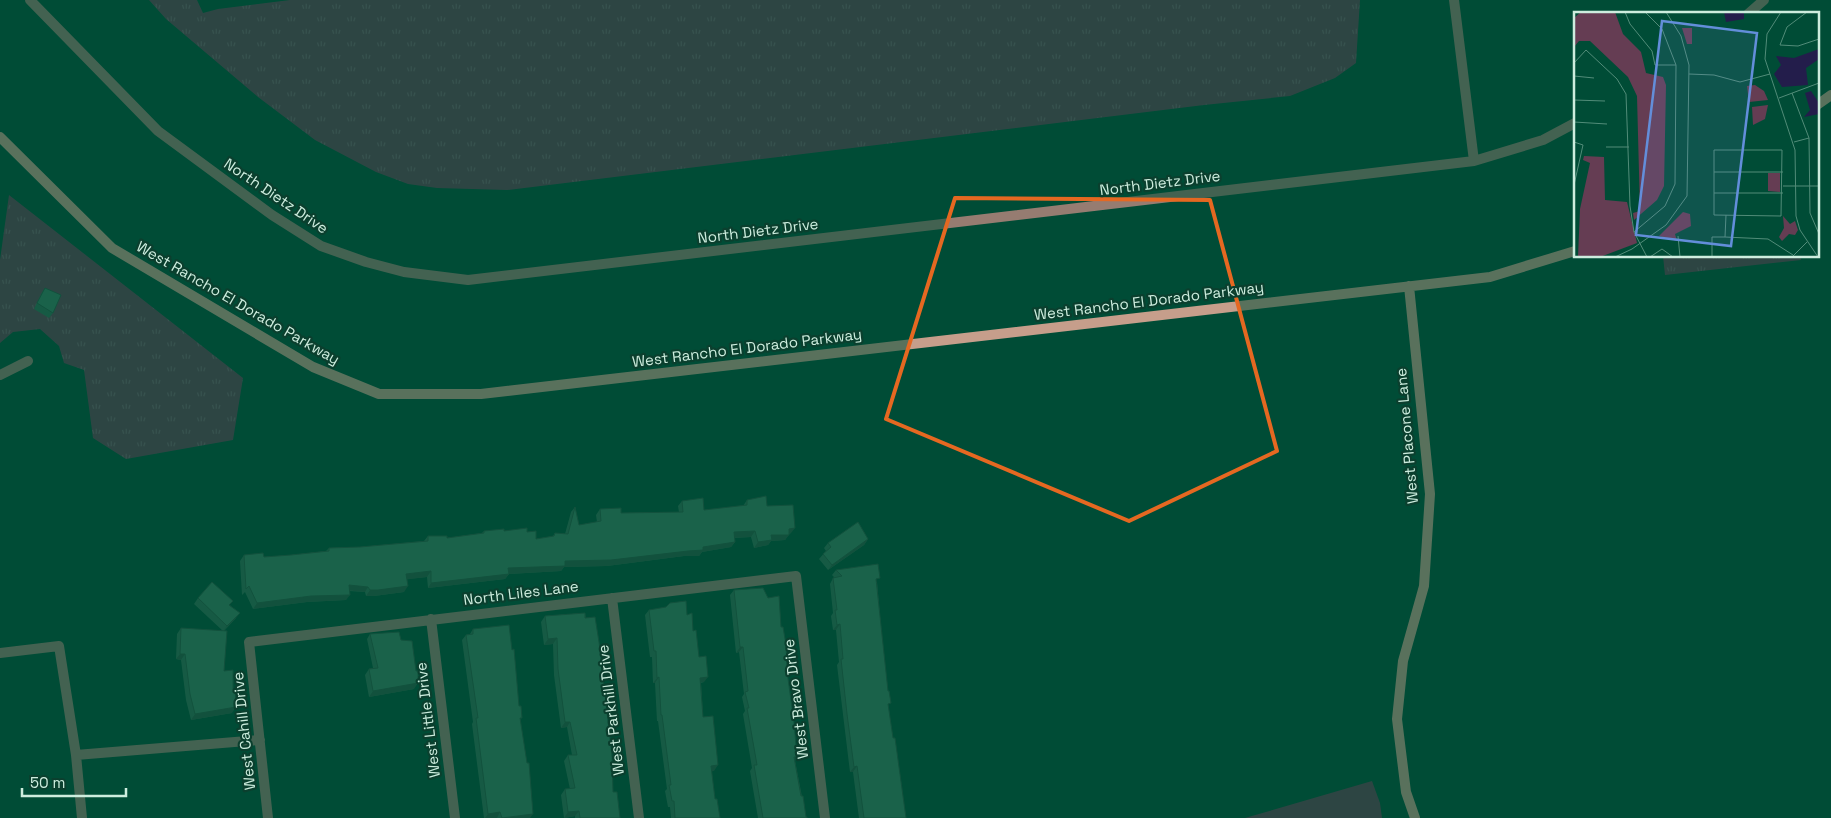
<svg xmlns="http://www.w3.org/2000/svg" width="1831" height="818" font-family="'Space Grotesk',sans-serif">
<defs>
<pattern id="grass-tufts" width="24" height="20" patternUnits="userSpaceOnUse" patternTransform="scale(1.25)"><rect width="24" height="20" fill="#653d53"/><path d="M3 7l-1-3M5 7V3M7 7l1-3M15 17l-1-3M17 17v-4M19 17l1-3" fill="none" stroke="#7a596b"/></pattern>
</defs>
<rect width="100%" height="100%" fill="#004c36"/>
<path fill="url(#grass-tufts)" d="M149,0H197L203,13L218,9L290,0H1360L1356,63L1335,78L1290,96L1204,105L507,190L437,188L408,184L376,172L315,140L258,97L166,19Z
M9,195L243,378L233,440L126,459L93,438L84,370L64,363L59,346L40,329L13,332L0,343V260Z
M1663,256H1800L1801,260L1665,275Z"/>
<path fill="#653d53" d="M1372,781L1380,803L1382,818H1245Z"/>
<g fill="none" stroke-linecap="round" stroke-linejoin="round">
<path stroke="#967c71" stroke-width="10" d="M30,0L158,131L272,215L321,246L366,262L404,272L468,280L1474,161L1543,140L1575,123
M1454,0L1474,161
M1748,14L1764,0
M0,375L28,361
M612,598L639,818
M431,619L455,818
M0,653L59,646L76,755L82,818
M76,755L260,740
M268,818L249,642L796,576L825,818"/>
<path stroke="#c69e8b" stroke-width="10" d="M1817,105L1831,95
M0,137L112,248L313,367L379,394H481L1490,277L1575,251
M1409,286L1430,494L1424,586L1403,661L1397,719L1406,792L1415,818"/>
</g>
<path fill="#326c55" d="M45,288L53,313L49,318L34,309L41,294Z
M747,500L767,506L791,533L789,534L785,540L771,541L768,545L754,548L751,537L734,538L735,542L731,547L702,552L699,556H684L607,566L564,567L561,571L509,574L505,579L428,588L427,577L407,579L404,592L374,596H366L365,592L349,591L346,600L307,602L253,609L245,592L242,595L240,561L244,555L264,557L291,555L326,551L329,548L360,547L424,541L428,536L447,538L482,533L484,531H504L527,532L536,539L553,536L555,533L565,534L571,512L575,507L579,525L597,522L596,515L600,509L621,513L679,512L678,506L682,501L704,510L743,506Z
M868,539L864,545L828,570L819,559L826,551L824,548L828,543Z
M836,570L877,582L888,707L906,818H859L853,772H850L837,665L839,662L836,630H833L831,616L833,613L830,584L833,578H835L832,575Z
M734,590L781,627L797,757L795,761L806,817L807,818H758L750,771L752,768L743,714L745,711L742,697L744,694L739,652L736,653L730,595Z
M198,598L230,605L236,618L224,631V671L232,713L191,720L186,700L181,660L176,659L177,634L181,628L223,631L194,604Z
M649,610L687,615L693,631L704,682L701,683L703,717L714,771H711L715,799L720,818H671L670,807H668L665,791L667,789L658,721H657L655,683H653L652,657H650L645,615Z
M585,613L613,792L620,818H575V816L564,818L561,795L565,789H570L564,761L568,755H572L567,727L561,728L554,675L553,644L544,645L541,622L545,616Z
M473,629L520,720L530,818H484L472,724L473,722L462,640L466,635L470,634Z
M370,634L414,689L369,697L365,675L369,669L373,668L367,639Z"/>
<path fill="#295845" d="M795,528L791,533L786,535L789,529Z
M755,531L751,537L730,538L734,532Z
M771,535H789L785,540L771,541L768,545L754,548L758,542Z
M868,539L864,545L828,570L832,565Z
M735,542L731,547L702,552L699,556H684L607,566L564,567L561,571L509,574L505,579L428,588L431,583L508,568L565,561L703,547Z
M431,571L427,577L402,580L406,574Z
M349,585L368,587L365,592L345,590Z
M408,586L404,592L374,596H366L370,590Z
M350,595L346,600L307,602L253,609L257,603L311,596Z
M240,613L236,618L223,631L227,626Z
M840,624L836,630H833L837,625Z
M557,638L553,644L544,645L548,639Z
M740,647H743L739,652L736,653Z
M180,654H185L181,660L176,659Z
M659,677L655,683H653L657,678Z
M708,677L704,682L696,683L700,678Z
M418,683L414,689L369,697L373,691Z
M236,707L232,713L191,720L195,714Z
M565,722H570L567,727L561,728Z
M718,765L714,771L707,772L711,766Z
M857,766L853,772H850L854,767Z
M579,811L575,816L564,818L568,812Z
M500,812L497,818H485L488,814Z
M533,814L530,818H504Z"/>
<path fill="#3a7d63" stroke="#295845" d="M45,288L61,295L53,313L37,303Z
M766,496L767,506L793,505L795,528L789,529V535H771L772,540L758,542L755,531L734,532L735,542L703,547V550L688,551L611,560L565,561V566L508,568L509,574L431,583V571L406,574L408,586L378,590H370L368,587L349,585L350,595L311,596L257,603L249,586L246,589L244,555L263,553L264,557L291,555L329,551V548L360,547L428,541V536H447V538L484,533V531L504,529V531L527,528V532L536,531V539L554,536L555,533L568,534L575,507L579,525L601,521L600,509L621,508V513L683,512L682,501L703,498L704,510L747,505V500Z
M858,522L868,539L832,565L823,554L831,547L828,543Z
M878,564L880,578L876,579L888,691H889L891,703L888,704L893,738H895L906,818H864L857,766L854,767L847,714L841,659H843L840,624L837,625L835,610H837L833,578L842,576L836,570Z
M212,582L233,601L229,605L240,613L227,626L198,598Z
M763,588L768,598L779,596L781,627H783L786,645L787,671L794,723L797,757H794L801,796H803L806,817H807V818H763L754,765H757L747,708H749L745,692L748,691L743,647H740L734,590Z
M686,601L687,615L692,613L693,631L696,630L699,657L706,656L708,677L700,678L703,717L713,716L718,765L711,766L715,799H717L720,818H675L674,801H672L669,785H671L662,715H661L659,677L657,678L656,651H654L649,610L666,607L670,603Z
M585,613V618L595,617L599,642L612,757L613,792H617L620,818H580L579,811L568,812L565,789L575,788L568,755H577L570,722H565L558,669L557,638L548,639L545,616Z
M509,625L512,650L514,649L519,706H521L522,718H520L527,763H529L533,814L502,818L500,812L488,814L476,718H478L466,635L473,634V629Z
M181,628L227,631L224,671L233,670V690H235L236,707L195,714L190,694L185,654H180Z
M399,632L401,640L412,641L416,671H418V683L373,691L369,669L378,668L370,634Z"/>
<path d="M0 0H1831V818H0ZM955,198L1210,200L1277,451L1129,521L886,419Z" fill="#004c36" fill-opacity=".55" fill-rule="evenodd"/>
<path fill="none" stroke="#e56821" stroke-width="4" stroke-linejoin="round" d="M955,198L1210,200L1277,451L1129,521L886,419Z"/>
<g text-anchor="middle" stroke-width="4.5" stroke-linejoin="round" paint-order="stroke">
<g font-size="15" fill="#cdedde" stroke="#0b3f2e">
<text transform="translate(1160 183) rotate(-7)" y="5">North Dietz Drive</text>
<text transform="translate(276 196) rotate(34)" y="5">North Dietz Drive</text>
<text transform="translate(758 231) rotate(-7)" y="5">North Dietz Drive</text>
<text transform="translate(1149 301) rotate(-7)" y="5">West Rancho El Dorado Parkway</text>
<text transform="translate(238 303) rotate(30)" y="5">West Rancho El Dorado Parkway</text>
<text transform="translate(747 348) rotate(-7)" y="5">West Rancho El Dorado Parkway</text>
<text transform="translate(1407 436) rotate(-95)" y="5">West Placone Lane</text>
<text transform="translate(521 593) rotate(-7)" y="5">North Liles Lane</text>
<text transform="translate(796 699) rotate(-97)" y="5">West Bravo Drive</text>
<text transform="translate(611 710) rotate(-97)" y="5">West Parkhill Drive</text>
<text transform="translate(428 720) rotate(-97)" y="5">West Little Drive</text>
<text transform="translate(244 731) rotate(-96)" y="5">West Cahill Drive</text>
</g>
</g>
<g transform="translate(1574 12)">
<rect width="245" height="245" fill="#004c36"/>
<path d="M7,0H41L49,22L67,40L72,61L89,65L92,73L90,174L83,188L60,208L59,201L66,199L63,84L54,65L16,29H5L0,35V6ZM108,16H118V32H113ZM10,144L30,145L31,188L53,190L63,231L26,245H4L6,197L16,151L9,148ZM194,161H206V180L194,179ZM109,200L116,202L117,214L101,222L103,229L85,224ZM209,204L216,212L221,209L224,218L221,223L215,222L208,229L205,225L210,216Z" fill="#653d53"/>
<path d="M181,73L190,79L194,88L175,90L173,74ZM194,93L191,107L179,113L178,95Z" fill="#653d53"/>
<path d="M150,0H170V7L152,10ZM245,37V47L232,56L234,73L208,75L200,62L207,53L202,44L220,46ZM237,79L245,91V102L230,105L236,98L231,81Z" fill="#231d4b"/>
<path fill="none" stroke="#528c79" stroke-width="1" d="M51,0L56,12L78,39L81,53H102M207,0L193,22L191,47L221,138L222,204L226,218L244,245M233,0L213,15L206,33L224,34L245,27M0,51L12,38L43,67L52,82L56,194L60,220L73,245M115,62L140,63L166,70L196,62M0,64L20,66M218,81L235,126L236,201L245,222M205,86L245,71M0,88L31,89M0,110L33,112M0,130L9,133L0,173M220,130L235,126M32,135H55M140,138H208L207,204L140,203ZM140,160H209M209,174H245M140,181H209M60,220L91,194L101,172L102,53L88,17L71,0M104,224L106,245M151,225L152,203M41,245L58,237L92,213L113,184L115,53L107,24L92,0M76,245L88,237L99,245M138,245V225H151L194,227L219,243M218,245L233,230"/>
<path fill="#638eda" fill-opacity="0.15" stroke="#638eda" stroke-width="2.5" d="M88,9L183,21L157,234L62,223Z"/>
<rect width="245" height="245" fill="none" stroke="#cdedde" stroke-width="2.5"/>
</g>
<path d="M22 788v8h104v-8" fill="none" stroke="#cdedde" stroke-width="2.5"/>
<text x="30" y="788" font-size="15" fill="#cdedde" stroke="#0b3f2e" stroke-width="4" paint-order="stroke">50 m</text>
</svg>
